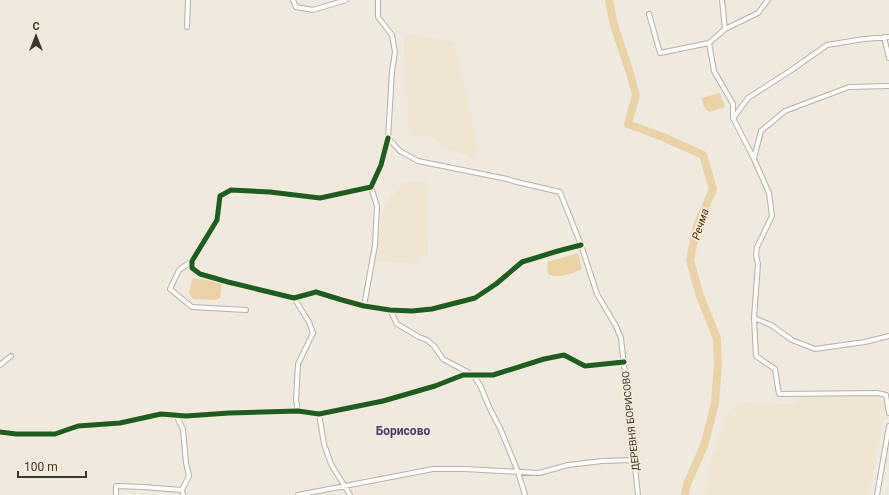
<svg xmlns="http://www.w3.org/2000/svg" width="889" height="495" font-family="Roboto,sans-serif">
<rect width="100%" height="100%" fill="#efe9de"/>
<path fill="#f0e5d1" d="M404,34L455,42L457,53L479,149L472,158L444,147L431,136L409,135L404,56Z
M403,182H427L428,256H419V264L375,261L383,207Z
M799,395L877,396L884,402L885,409L869,495H704L713,454L727,415L739,403L793,404Z"/>
<path fill="#ebd2a5" d="M720,93L725,107L709,112L704,107L701,98Z
M578,253L582,269C571,274 561,278 549,275L547,270L548,262Z
M195,278L220,282L222,284L220,298L216,300L193,299L189,293L192,279Z"/>
<g fill="none" stroke-linecap="round" stroke-linejoin="round">
<path stroke="#ebd2a5" stroke-width="8" d="M609,0L614,25L629,70L636,95L628,124L663,137L703,155L713,189L697,226L690,260L699,293L717,339L718,364L715,403L704,446L687,484L685,495"/>
<g stroke="#b5b0a8" stroke-width="6">
<path id="street" d="M293,0L296,7L313,10L346,0
M378,0V17L392,35L395,52L392,71L388,138L400,151L418,161L507,179L513,181L560,192L581,245L597,294L616,326L621,338L638,495
M722,0L725,29
M649,14L660,53L709,43L725,29L758,13L768,0
M187,27L188,0
M884,37L889,58
M709,43L714,71L733,104V118L754,159L769,193L772,216L757,247L756,255L758,264L754,318L756,356L775,369L779,394L877,393L886,395L889,413
M734,117L748,98L790,71L827,45L864,39L889,37
M388,138L381,165L371,187L320,198L270,192L231,190L220,196L217,220L192,261V268L200,274L228,282L294,298L316,292L342,300L364,306L390,310L412,311L432,309L475,298L496,284L522,262L558,251L581,245
M754,158L761,131L785,111L849,87L889,86
M192,261L179,270L170,289L192,307L246,310
M294,298L309,322L313,333L298,364L296,400L298,411
M364,306L375,245L377,206L371,187
M390,310L397,324L419,337L427,340L434,346L443,359L473,375L480,385L490,409L500,428L518,472L525,495
M754,318L771,325L792,340L815,349L865,342L889,336
M0,365L11,356
M319,414L324,444L331,464L350,495
M176,415L183,429L186,463L189,476L182,490L183,495
M0,432L16,434H55L78,426L120,423L161,414L186,416L229,413L298,411L319,414L383,401L435,386L463,375H493L544,359L564,355L585,366L624,362
M116,495V486L143,487L182,490
M298,495L433,469H465L539,473L568,465L602,461L633,460
M877,495L889,426"/>
</g>
<use href="#street" stroke="#fdfcfa" stroke-width="4"/>
<g stroke="#f6ebd7" stroke-width="8">
<path id="cycleway" d="M388,138L381,165L371,187L320,198L270,192L231,190L220,196L217,220L192,261V268L200,274L228,282L294,298L316,292L342,300L364,306L390,310L412,311L432,309L475,298L496,284L522,262L558,251L581,245
M0,432L16,434H55L78,426L120,423L161,414L186,416L229,413L298,411L319,414L383,401L435,386L463,375H493L544,359L564,355L585,366L624,362"/>
</g>
<use href="#cycleway" stroke="#1b5e20" stroke-width="5"/>
</g>
<g text-anchor="middle" stroke-width="4" stroke-linejoin="round" paint-order="stroke">
<g font-size="10" fill="#3a362f" stroke="#f6ebd7">
<text transform="translate(630 421) rotate(-96)" y="4">ДЕРЕВНЯ БОРИСОВО</text>
</g>
<g font-size="11" font-style="italic" fill="#4b3503" stroke="#f6ebd7">
<text transform="translate(700 224) rotate(-72)" y="4">Речма</text>
</g>
<g font-size="12" font-weight="bold" fill="#463874" stroke="#f6ebd7">
<text x="403" y="435">Борисово</text>
</g>
</g>
<g transform="translate(36 36)" stroke="#f6ebd7" stroke-width="3" paint-order="stroke">
<path d="M0-3L7 15L0 10L-7 15Z" fill="#3a362f"/>
<text y="-6" font-size="11" font-weight="bold" text-anchor="middle" fill="#3a362f">С</text>
</g>
<path d="M18 471v6h68v-6" fill="none" stroke="#3a362f" stroke-width="2"/>
<text x="24" y="471" font-size="12" fill="#3a362f" stroke="#f6ebd7" stroke-width="3" paint-order="stroke">100 m</text>
</svg>
